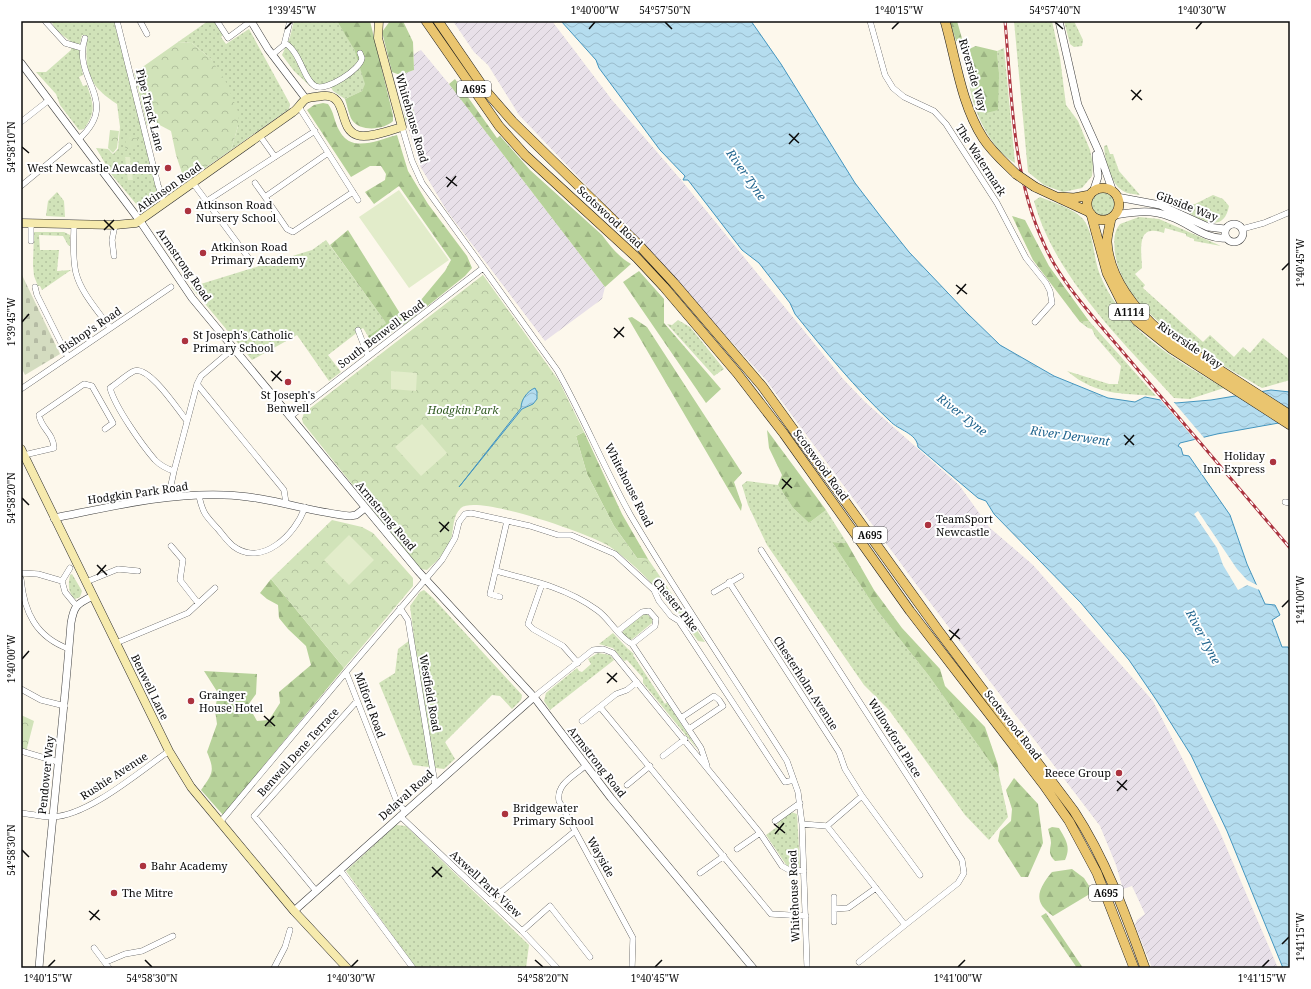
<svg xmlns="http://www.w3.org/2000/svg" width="1311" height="989" font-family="'Noto Serif',serif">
<defs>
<pattern id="industrial-furrows" width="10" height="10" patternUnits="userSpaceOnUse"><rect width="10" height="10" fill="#e8e0e9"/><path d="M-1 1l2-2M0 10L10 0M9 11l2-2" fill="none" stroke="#c6bfc6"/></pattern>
<pattern id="grass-dots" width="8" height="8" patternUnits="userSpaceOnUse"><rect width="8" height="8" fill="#d1e3b9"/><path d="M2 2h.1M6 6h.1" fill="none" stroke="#b2c19e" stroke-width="1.8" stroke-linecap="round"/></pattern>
<pattern id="forest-firs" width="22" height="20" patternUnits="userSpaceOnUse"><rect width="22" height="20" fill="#b7d29a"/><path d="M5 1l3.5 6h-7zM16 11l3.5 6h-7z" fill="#9cb383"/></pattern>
<pattern id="cemetery-stones" width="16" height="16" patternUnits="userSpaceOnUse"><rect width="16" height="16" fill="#d4dcc0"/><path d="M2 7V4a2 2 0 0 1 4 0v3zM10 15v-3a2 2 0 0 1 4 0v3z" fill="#b5bba4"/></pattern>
<pattern id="park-crowns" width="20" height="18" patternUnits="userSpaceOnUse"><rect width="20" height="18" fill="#d1e3b9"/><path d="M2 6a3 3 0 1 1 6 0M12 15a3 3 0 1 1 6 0" fill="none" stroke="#b2c19e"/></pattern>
<pattern id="water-waves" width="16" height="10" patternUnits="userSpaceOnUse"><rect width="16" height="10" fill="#b5ddef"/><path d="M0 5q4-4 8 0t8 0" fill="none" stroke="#9abccc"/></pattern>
</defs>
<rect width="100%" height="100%" fill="#fdf8ec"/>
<path fill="url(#industrial-furrows)" d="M453,21H552L612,100L682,181L844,380L865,402L959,485L990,528L1033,565L1153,701L1219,830L1278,968H1152L1135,925L1137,920L1145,914L1132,886L1123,889L1116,865L1100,826L916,584L766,380L653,255L519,115L488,65L474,52Z
M421,50L449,84L605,287L602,299L545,341L447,211L420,166L406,121L415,115L402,74L414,70V54Z"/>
<path fill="url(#grass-dots)" d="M51,21H114L160,199L142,211L112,175L96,148L108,149L113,154L118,149L120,127L117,104C87,84 85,72 87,36L82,35C78,49 80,61 83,75L79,77L83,86L87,85C93,104 97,111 84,129L79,130L60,105L56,94L36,72H46L71,50L70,41L56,30Z
M208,21H214L223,35L221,37L226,44L249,29L290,104L289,109L231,150L238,126L211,59L192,43L178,42Z
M294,21H337L353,46L366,84L362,91L345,99L333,91L329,83L310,86L294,71L282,55L290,37Z
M1014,21H1052L1060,58L1066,105L1078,121L1090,150L1093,164L1092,176L1082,188L1063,192L1044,185L1028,172Z
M1064,21H1074L1083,40L1082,46L1074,47L1070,44Z
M1004,48L1015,163C996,152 982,128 975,107C971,96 969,82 967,70L986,113L999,73L997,51Z
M1107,145L1110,154H1113L1119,171L1140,195C1136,194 1129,194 1125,192C1110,185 1105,161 1104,146Z
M57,192L64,201L65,217L46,216L48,201Z
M1092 204a11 11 0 1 1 22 0a11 11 0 1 1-22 0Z
M1213,195L1223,199L1229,206C1223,239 1192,215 1176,204H1195Z
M1040,197C1052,202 1075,209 1083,219C1094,233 1093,256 1099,272C1105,289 1116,305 1128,319C1154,348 1190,368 1224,388L1190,399L1174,398C1123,342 1054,276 1034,201Z
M1139,217L1159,219L1221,246L1194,241V239L1186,236V234L1165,228L1164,233C1160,232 1155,230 1151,231C1137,232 1142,258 1142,268L1135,274L1145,285L1143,288L1203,342L1210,335L1234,357L1243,347L1250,353L1263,338L1290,360V380L1262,388C1212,358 1124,317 1115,253C1114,242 1113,233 1120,224Z
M34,232H64L70,235V246L68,245L63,236L39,235L40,250H59L57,271L71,270L42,290L40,286H38L34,276L33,264Z
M326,240L386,323L368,336L363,328L328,355L341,372L329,381L297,335L252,360L191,287L312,250Z
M678,320L690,327L724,369L714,376L667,324L672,325Z
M1089,321L1156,396C1121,393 1097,396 1067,371L1109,384H1118L1121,366L1095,336L1092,329L1088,328L1080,322Z
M747,481L778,485L793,508L809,523L826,510L847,543L832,542L876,609L929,676L999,775L1008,817L989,840L965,815L889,710L864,685L767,545L748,505L742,485Z
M72,574L82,591L80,597L75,599C68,592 68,585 70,575Z
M424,590L433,598L522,695L521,700L512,709L500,696L492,695L445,742L455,759L444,769L413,765L379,683L395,673L398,649L414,637L410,606L420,592Z
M646,613L652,619V623L630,641L623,634V631L643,614Z
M613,633L627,648L634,654L633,655L665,704L667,702L698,750L643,683V678L627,660L624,661L613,648L599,644Z
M598,653L610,655L614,660L550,710L544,701L546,693L577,668L579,671L582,672L591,664L588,659Z
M791,812L797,814L800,867L787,866L766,835L778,826L777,823Z
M396,825L406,826L529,945L526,968H416L346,871Z"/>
<path fill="url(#forest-firs)" d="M337,21H370L393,115V121C384,130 360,132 352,120C349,115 347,105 345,99L362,91L365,84L354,49Z
M390,21H403L413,42L414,70L400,75L392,72L382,32Z
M950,21H957L963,42L956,41Z
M976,46L997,51L999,73L998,110L986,113L963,60L964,51Z
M455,79L497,138L500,136L530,170L602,235C610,246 619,257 631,264L605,287L449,84Z
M405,84L415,115L406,121L399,90Z
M323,103L328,104C334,112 334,121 339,130C351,154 377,140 397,135L408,171L428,204L467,256L472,268L465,276L405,324L372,345L368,336L386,323L330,245L348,230L401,315L406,318L445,271L451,260L399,186L374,204L365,192L385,180L386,174L381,166H370L351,177L307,110L314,105Z
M1012,216L1025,220L1049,266L1089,321L1080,322L1033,260Z
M639,271L664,299V323L721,389L706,403L623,282Z
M632,317L647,327L742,473L734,482L742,505L741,511L628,318Z
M767,430L826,510L809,523L793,508L778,485L782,475L769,448Z
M584,432L622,514L648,559L637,558L614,526L587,474L576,436Z
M832,542L847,543L874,590L902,628L940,669L945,686L985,727L998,765L999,775L929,676L876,609Z
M271,579L344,668L223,815L201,790C213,773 215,771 207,752L217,724L215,710L218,693L204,671L257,674L256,694L248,705L257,721L269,720L280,703L279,692L311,665L306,646L288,629L279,618L278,605L267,599L260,593Z
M1014,778L1038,804L1043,843L1028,877H1021L998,841L1000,831L1011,821L1012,809L1006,790Z
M1052,827L1059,828C1066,840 1071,847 1065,860L1055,861C1048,854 1050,851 1051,843C1051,839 1049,833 1048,829Z
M1072,869L1084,878L1093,892L1053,916C1032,902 1038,889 1052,872Z
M1046,913L1083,968H1077L1041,916Z"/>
<path fill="url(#cemetery-stones)" d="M21,273L60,354L25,375L21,367Z"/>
<path fill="url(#park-crowns)" d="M178,42L192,43L211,59L226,82L239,114L238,126L231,150L185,182L176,155L171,131L152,121L147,126L134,73Z
M110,130L119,131L117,148L113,153L108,148Z
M126,135L138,139L137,145L125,150Z
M483,275L559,381L584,432L576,436L587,474L614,526L637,558L648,559L705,642L698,641L677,611L675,613C657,587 635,564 609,546C590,534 477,494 461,508C452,516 454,529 451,539C446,552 437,561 427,570L420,569L303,423L302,419L304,413Z
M332,520L362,527L373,533L413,578V586L344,668L271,579Z
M21,715L34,721L26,752L21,750Z"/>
<path fill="#e2ecca" d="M125,157H130L133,180H128Z
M399,190L449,260L409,288L359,217Z
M391,371L417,373L416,391L391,389Z
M422,424L447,453L421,476L395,447Z
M349,535L374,560L349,585L324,560Z"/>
<path fill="url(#water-waves)" stroke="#4495be" d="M561,21H751L781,64L855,183L881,217L909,252L967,313L1000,345L1054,376L1108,398L1135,402L1145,397L1176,403L1211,400L1271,390L1290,392V421L1217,434L1180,443L1178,446L1181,448L1183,455L1189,456L1230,515L1247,564L1265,604L1275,605L1280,615L1272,620L1282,647H1288L1290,651V968H1283L1227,831L1191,755L1157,701L1129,660L1081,603L994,514L986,501L978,498L918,447C917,433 898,430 890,421C855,388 825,351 795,314L790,303L759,263L742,250L688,180H683L685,176L660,150L599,68L596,60Z
M535,388L537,392V399L533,404L522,409L459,487L521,408C521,400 527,391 535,388Z"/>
<path fill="#fdf8ec" d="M1158,397L1172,400L1205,439L1196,441Z
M1198,511L1237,569L1247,580L1259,586L1262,591L1247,585L1238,590L1223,565L1217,548L1194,514Z"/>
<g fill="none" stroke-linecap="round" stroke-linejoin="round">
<g stroke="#3e3e3e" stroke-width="6">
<path id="minor" d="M45,21L65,43L82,48
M117,21L158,185L164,203
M140,21L147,34
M217,21L228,38L251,21
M870,21L885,75L893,88L904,97L934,111L946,124L997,203L1026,258L1046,283L1050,291L1052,303L1035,322
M285,43C301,53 303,79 315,86C326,92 361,69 362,58L360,53
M272,55L284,45L290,21
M299,107L358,200
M21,122L49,100
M402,127L412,161L422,183L557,370C584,418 604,468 631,516C680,599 735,679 787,761L798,792L802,824L807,966
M260,136L275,157
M79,139C122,100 71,80 85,38
M328,153L265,197L287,229L293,232L353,192
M193,183L250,260
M255,183L265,197
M21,186L69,146
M207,201L315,131
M31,223V241
M74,224C74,240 72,257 76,273C81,293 99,312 110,328
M1242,229L1264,223L1290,212
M114,256L112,240L115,225
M35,287L37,295L68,357
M358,330L368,356
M197,384L284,490L286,503
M21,389L171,287
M291,416L483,268
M24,455L54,448C53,432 41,429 39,415L84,384L92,386L113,423L105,429
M174,471C167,469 161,466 155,460C142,445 115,407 110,388C118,383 126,375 134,371C149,365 178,410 187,421
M199,496C203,514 206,516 218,529C223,535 227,541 233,546C262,568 296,534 305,507
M174,497L171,485L174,471L197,384L201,376L228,353
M1285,502L1290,503
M171,546L183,560L180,580L198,603
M761,550L962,860L964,873L958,883L905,925
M70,568L62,581L65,592L74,603
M496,571C531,580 567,588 597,610C610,619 617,636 632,644L655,626L656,619L649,611L642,612L618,631
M21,573L38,574L62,581
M21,579C24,612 36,637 69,649
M86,582L118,569L138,571
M729,582L839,752L845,769L862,796
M542,584L528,624L533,629L563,646L578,663
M714,592L741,576
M500,597L490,594L507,521
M400,608L408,620L435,784
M116,643L188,613L215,588
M632,644L701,748L707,766
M21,689L41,700L65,706
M534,697L593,650L603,649L613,653L760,833L782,866L789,870L804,871
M600,707L771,914L806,916
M681,718L714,696L719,700L723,706L689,729
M582,721L616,694L627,690L637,682
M21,751L58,762
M663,756L685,739
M585,766C574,776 556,784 559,801L633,938L632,968
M627,785L650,766
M405,811L397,802L346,672L442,560L455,538L459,522L465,514L471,513L530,526L558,535H571L615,554L654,590L659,601L671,616L679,621L785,782L794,780
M21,813C31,814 42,817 52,817C88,816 139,772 169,751
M400,816L522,931L557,968
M221,821L346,672
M775,821L800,803
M802,824L827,826L862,796L920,875
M827,826L905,925L859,962
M737,849L760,833
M340,870L413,968
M700,873L724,856
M316,891L254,816L357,701
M834,897V922
M490,901L575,831
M834,909L848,908L876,888
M522,931L550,906L590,957
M94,948L109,968
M106,962L125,954L142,951L173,936
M274,968L285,947L290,930"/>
</g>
<g stroke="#3e3e3e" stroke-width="8">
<path id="tertiary" d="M251,21L268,49L306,99
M1059,21L1078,105L1099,152L1113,192
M21,63L140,221L192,298L418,571L534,697L611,798L753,968
M1093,192L1098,177L1096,155
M1117,197L1160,205L1208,227L1225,229
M1115,215C1135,212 1151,209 1171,217C1189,223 1205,240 1226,238
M1225 233a9 9 0 1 1 18 0a9 9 0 1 1-18 0Z
M54,518C110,507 166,493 224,495C268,496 308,512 350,516L356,515L365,508
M294,911L534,697
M39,968C48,853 62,739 71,623C74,605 77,604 93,596"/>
</g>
<g stroke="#2d2d2d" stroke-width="9">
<path id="secondary" d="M21,223L115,225L136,223L293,112C298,109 302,101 306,99C310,97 317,97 322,96C349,93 337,128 357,135C368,139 391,130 402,127L378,38L379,21
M21,449L169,751L191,787L294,911L347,968"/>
</g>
<g stroke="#1c1c1c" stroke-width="10">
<path id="primary" d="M426,21L499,126L525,155L637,258L664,287L737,373L784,434L910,611L1043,784L1069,821L1097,873L1134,968
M438,21L486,91L513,122L637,243L674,283L762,386L938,630L1074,811C1106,860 1125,913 1145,968
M945,21C956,59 961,104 983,138C992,152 1005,163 1016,174
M1035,187L1089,212
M1087 204a16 16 0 1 1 32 0a16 16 0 1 1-32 0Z
M1061,197L1074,198L1090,195
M1091,214L1107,273L1122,303L1137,321L1172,349L1290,425
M1111,218C1110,226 1107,234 1107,242C1109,278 1136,311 1162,333L1290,415"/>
</g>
<use href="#minor" stroke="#fff" stroke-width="5.5"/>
<use href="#tertiary" stroke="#fff" stroke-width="7"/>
<use href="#secondary" stroke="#f6eaad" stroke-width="8"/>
<use href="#primary" stroke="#eac56f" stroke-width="9"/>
<g stroke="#ac333f" stroke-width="3">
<path id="rail" d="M1005,21C1012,96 1012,175 1044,244C1057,274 1078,299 1099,324L1290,548"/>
</g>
<use href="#rail" stroke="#fff" stroke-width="1.5" stroke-dasharray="4.5" stroke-linecap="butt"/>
<g stroke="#1c1c1c" stroke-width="10" stroke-linecap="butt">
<path id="primary-bridge" d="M1016,174L1035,187"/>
</g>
<use href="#primary-bridge" stroke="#eac56f" stroke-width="9"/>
</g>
<path fill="none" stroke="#0b0b0b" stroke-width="1.5" d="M665,22L672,29M1055,22L1063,29M285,29L292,22M589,29L595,22M892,29L899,22M1196,29L1202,22M1131,90L1142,100M1132,100L1141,90M789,134L799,143M789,144L799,133M22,147L29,153M446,177L457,186M447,187L456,176M104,220L114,230M104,230L114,220M1282,270L1289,263M956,285L967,294M957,294L966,284M22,322L29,314M614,328L624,337M614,338L624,327M271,371L282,381M272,381L281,371M1124,435L1134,445M1125,445L1134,435M782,479L792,488M782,489L791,478M22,498L29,505M439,522L449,531M440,532L449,522M97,565L107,575M97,575L106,565M1282,607L1289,600M949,630L960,639M950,640L959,629M22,659L29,651M607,673L617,682M607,683L617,673M264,716L275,726M265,726L274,716M1117,781L1127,790M1117,791L1127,780M774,824L785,833M775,834L784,823M22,850L29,857M432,867L442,877M432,877L442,867M89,911L100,920M90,920L99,910M1282,944L1289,937M145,960L152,967M535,960L543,967M48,967L55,960M351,967L358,960M655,967L662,960M958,967L965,960M1262,967L1269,960"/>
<g fill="#ac333f" stroke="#fff" stroke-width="1.5">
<circle cx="168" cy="168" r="4"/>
<circle cx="188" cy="211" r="4"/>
<circle cx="203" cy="253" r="4"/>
<circle cx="185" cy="341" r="4"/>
<circle cx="288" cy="382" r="4"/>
<circle cx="1273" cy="462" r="4"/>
<circle cx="928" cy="525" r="4"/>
<circle cx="191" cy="701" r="4"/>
<circle cx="1119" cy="773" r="4"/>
<circle cx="505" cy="814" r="4"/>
<circle cx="143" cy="866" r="4"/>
<circle cx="114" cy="893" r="4"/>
</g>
<g text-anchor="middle" stroke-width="4" stroke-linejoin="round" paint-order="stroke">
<g fill="#fff" stroke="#545454" stroke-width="1">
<rect x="457" y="81" width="34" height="16" rx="3"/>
<rect x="1109" y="304" width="40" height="16" rx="3"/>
<rect x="853" y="527" width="34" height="16" rx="3"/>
<rect x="1089" y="885" width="34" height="16" rx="3"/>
</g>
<g font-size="10" font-weight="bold" fill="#0b0b0b">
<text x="474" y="93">A695</text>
<text x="1129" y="316">A1114</text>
<text x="870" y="539">A695</text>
<text x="1106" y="897">A695</text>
</g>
<g font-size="11" fill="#0b0b0b" stroke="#fff">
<text transform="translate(973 75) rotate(74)" y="4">Riverside Way</text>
<text transform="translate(150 110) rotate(76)" y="4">Pipe Track Lane</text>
<text transform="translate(412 118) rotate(74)" y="4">Whitehouse Road</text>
<text transform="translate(981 160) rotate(57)" y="4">The Watermark</text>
<text transform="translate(169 187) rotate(-35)" y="4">Atkinson Road</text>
<text transform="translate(1187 206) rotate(21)" y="4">Gibside Way</text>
<text transform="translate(610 217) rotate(43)" y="4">Scotswood Road</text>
<text transform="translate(184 265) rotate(55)" y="4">Armstrong Road</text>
<text transform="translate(90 330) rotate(-34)" y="4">Bishop's Road</text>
<text transform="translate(381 334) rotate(-37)" y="4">South Benwell Road</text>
<text transform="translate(1190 345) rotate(34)" y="4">Riverside Way</text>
<text transform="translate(821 465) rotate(54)" y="4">Scotswood Road</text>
<text transform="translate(629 485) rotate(63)" y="4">Whitehouse Road</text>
<text transform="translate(138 493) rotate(-8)" y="4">Hodgkin Park Road</text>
<text transform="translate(386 516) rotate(50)" y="4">Armstrong Road</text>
<text transform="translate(676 605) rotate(51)" y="4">Chester Pike</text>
<text transform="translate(806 683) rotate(57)" y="4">Chesterholm Avenue</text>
<text transform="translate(150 687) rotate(64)" y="4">Benwell Lane</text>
<text transform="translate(430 693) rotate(80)" y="4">Westfield Road</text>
<text transform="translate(370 705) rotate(70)" y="4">Milford Road</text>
<text transform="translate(1013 725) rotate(52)" y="4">Scotswood Road</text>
<text transform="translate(895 738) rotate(58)" y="4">Willowford Place</text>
<text transform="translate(298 752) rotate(-48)" y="4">Benwell Dene Terrace</text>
<text transform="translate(597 762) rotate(52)" y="4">Armstrong Road</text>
<text transform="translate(46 775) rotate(-84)" y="4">Pendower Way</text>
<text transform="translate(114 776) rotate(-33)" y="4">Rushie Avenue</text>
<text transform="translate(406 795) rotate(-42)" y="4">Delaval Road</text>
<text transform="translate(601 857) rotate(61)" y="4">Wayside</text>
<text transform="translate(486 884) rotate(43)" y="4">Axwell Park View</text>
<text transform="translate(794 896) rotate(-92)" y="4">Whitehouse Road</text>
</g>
<g font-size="11" fill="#0b0b0b" stroke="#fff" text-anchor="start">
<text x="160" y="172" text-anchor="end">West Newcastle Academy</text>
<text x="196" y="209">Atkinson Road<tspan x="196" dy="13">Nursery School</tspan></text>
<text x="211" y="251">Atkinson Road<tspan x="211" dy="13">Primary Academy</tspan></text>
<text x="193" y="339">St Joseph's Catholic<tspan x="193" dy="13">Primary School</tspan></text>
<text x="288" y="399" text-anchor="middle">St Joseph's<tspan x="288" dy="13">Benwell</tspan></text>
<text x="1265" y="460" text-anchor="end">Holiday<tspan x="1265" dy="13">Inn Express</tspan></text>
<text x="936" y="523">TeamSport<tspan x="936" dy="13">Newcastle</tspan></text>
<text x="199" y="699">Grainger<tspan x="199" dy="13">House Hotel</tspan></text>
<text x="1111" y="777" text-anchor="end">Reece Group</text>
<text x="513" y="812">Bridgewater<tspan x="513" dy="13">Primary School</tspan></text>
<text x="151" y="870">Bahr Academy</text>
<text x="122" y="897">The Mitre</text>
</g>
<g font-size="11" font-style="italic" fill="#325b23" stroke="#fff">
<text x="463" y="414">Hodgkin Park</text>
</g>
<g font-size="12" font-style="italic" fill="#22668f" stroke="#fff">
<text transform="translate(746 175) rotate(55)" y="4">River Tyne</text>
<text transform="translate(962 415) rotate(38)" y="4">River Tyne</text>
<text transform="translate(1070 436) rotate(8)" y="4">River Derwent</text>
<text transform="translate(1203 637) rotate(62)" y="4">River Tyne</text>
</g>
</g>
<rect width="1311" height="989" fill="none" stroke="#ffffff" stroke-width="44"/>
<rect x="22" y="22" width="1267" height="945" fill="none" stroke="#0b0b0b" stroke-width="1.5"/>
<g font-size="10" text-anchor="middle" fill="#0b0b0b">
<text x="292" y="14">1°39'45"W</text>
<text x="595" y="14">1°40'00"W</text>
<text x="665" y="14">54°57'50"N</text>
<text x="899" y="14">1°40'15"W</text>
<text x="1055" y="14">54°57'40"N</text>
<text x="1202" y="14">1°40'30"W</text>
<text transform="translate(11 147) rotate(-90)" y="4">54°58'10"N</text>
<text transform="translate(1300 263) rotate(-90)" y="4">1°40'45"W</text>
<text transform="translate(11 322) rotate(-90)" y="4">1°39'45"W</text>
<text transform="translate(11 498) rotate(-90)" y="4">54°58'20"N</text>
<text transform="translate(1300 600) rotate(-90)" y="4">1°41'00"W</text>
<text transform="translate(11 659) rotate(-90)" y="4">1°40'00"W</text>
<text transform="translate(11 850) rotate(-90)" y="4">54°58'30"N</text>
<text transform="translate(1300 937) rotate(-90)" y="4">1°41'15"W</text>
<text x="48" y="982">1°40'15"W</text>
<text x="152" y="982">54°58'30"N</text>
<text x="351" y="982">1°40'30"W</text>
<text x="543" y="982">54°58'20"N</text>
<text x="655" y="982">1°40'45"W</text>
<text x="958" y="982">1°41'00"W</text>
<text x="1262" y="982">1°41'15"W</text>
</g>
</svg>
